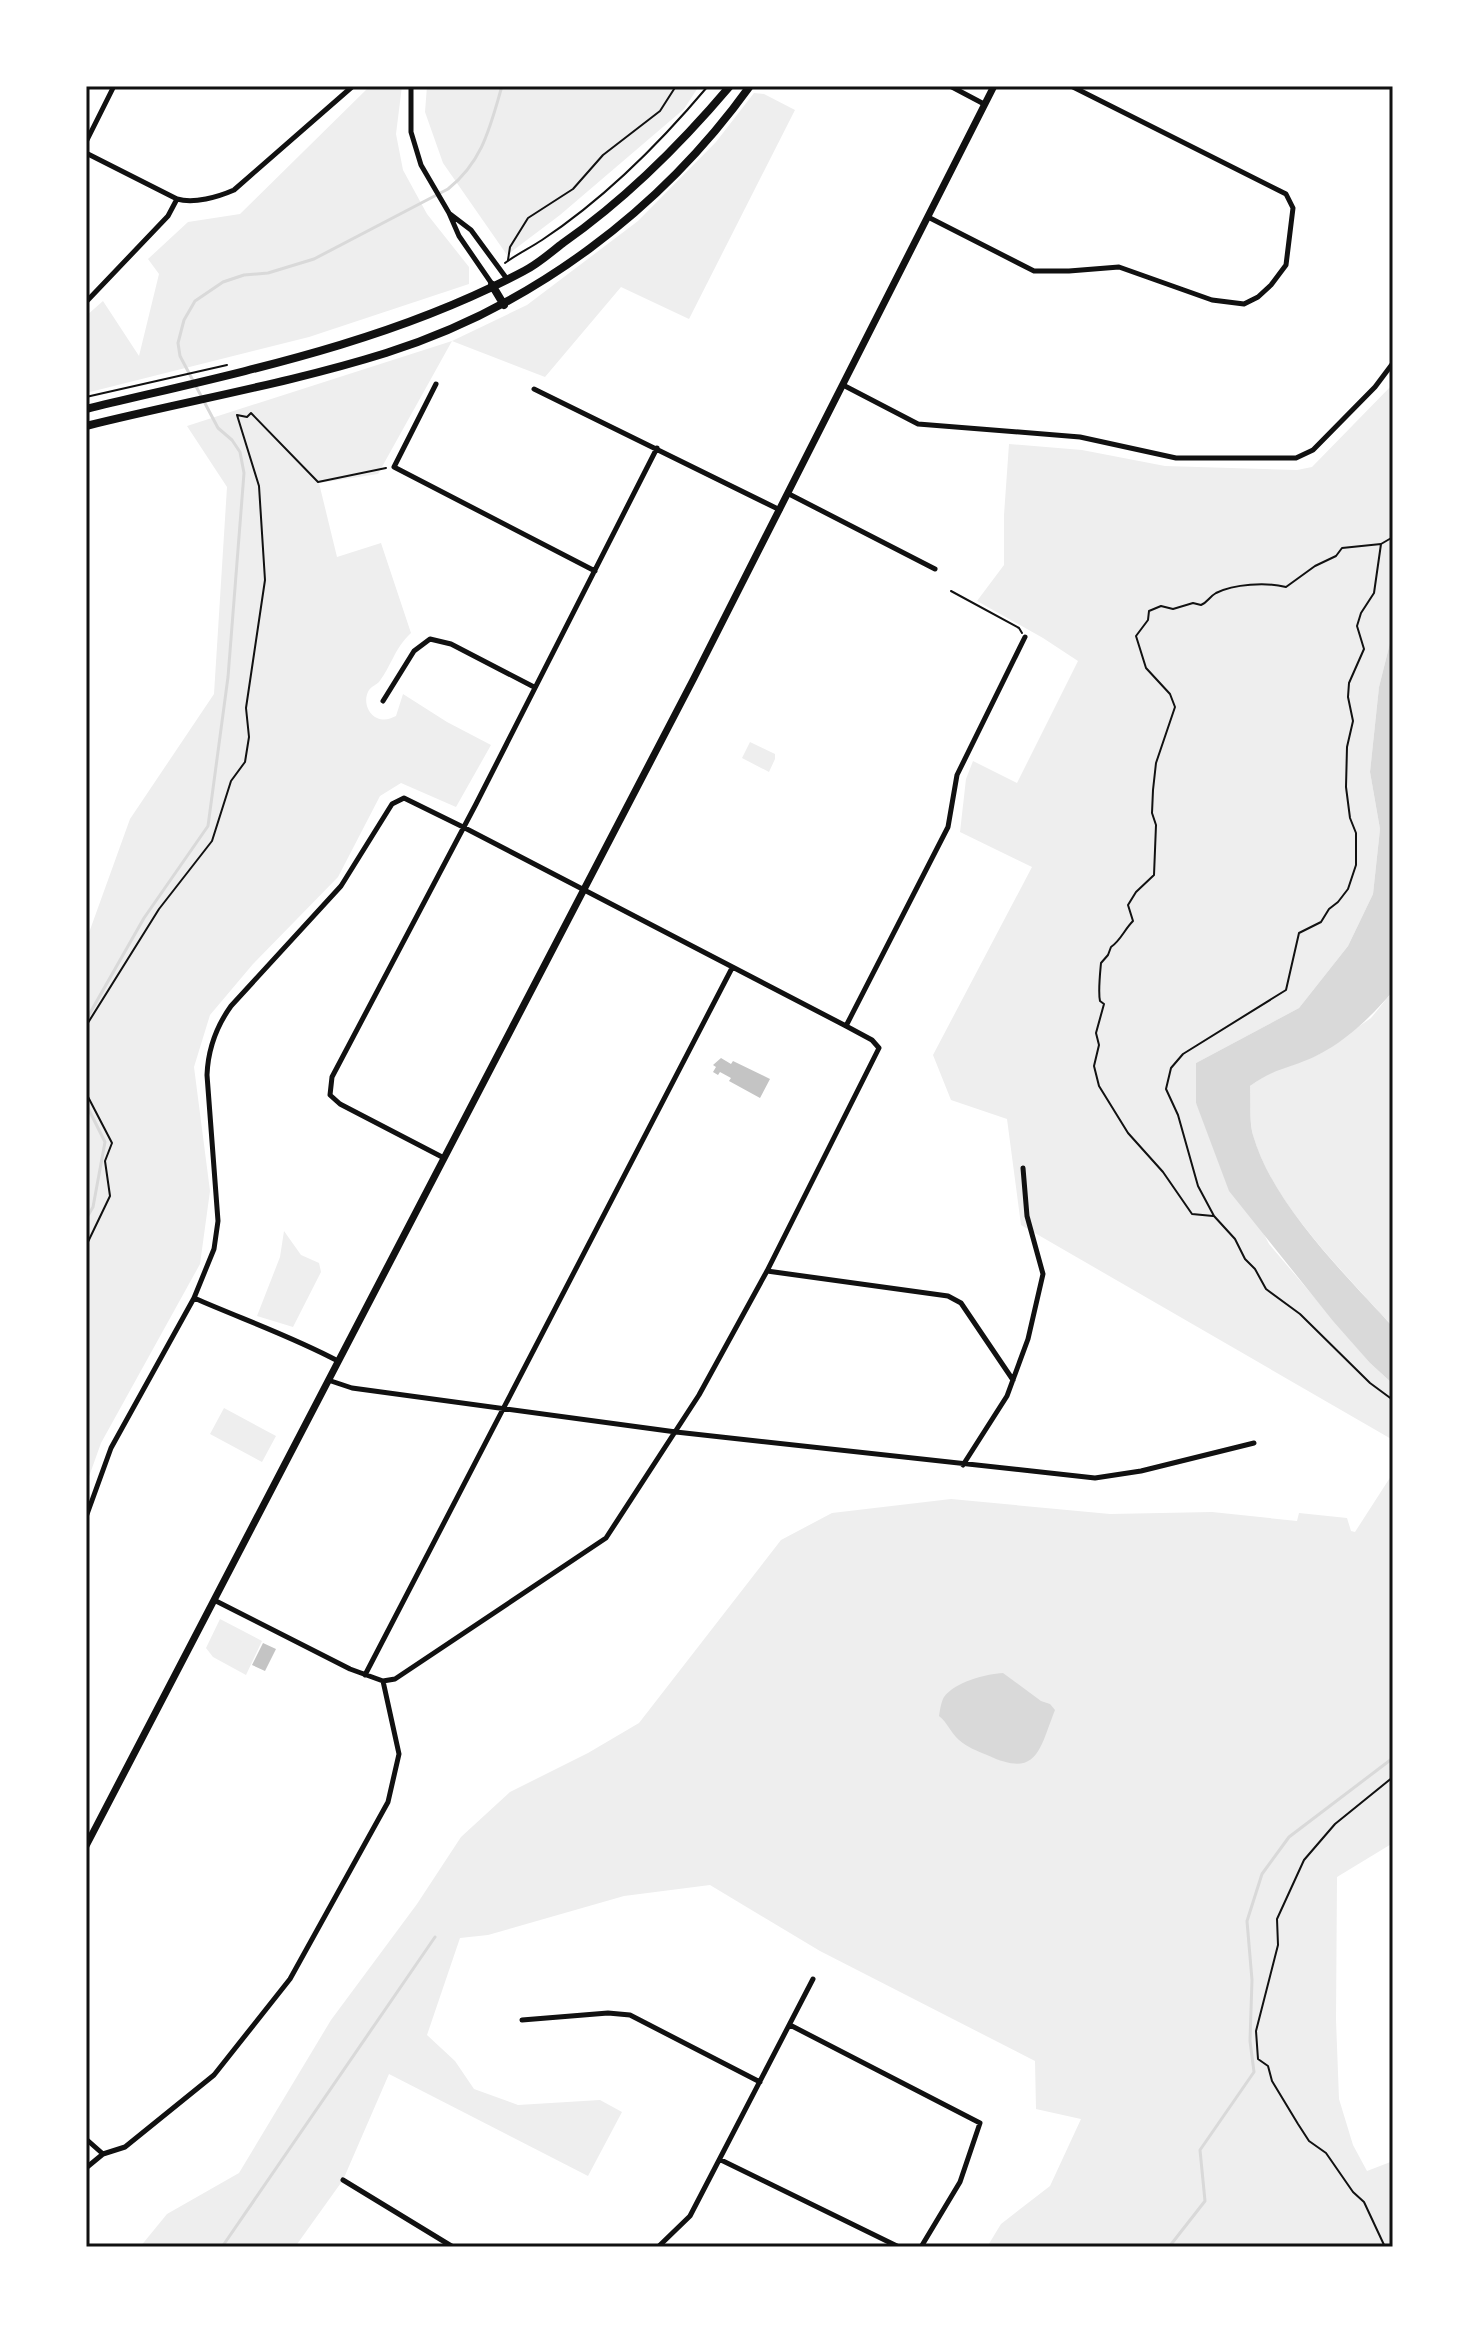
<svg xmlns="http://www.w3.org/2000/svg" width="1479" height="2333" font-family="'Noto Sans',sans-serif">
<rect width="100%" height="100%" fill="#fff"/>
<path fill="#eee" d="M370,86H402L396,134L403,170L427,214L469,267V284L309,337L86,393V316L103,301L139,356L159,274L148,259L188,222L240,214Z
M427,86H699L684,109L560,215L507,255L443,163L425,112Z
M754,93L764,94L795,110L689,319L621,287L545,377L452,341L378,474L319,483L337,557L381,543L411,633C394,649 392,665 379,682C376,685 372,686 369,690C363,700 367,713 377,718C384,721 390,719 396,716L403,694L447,722L491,745L456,807L401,783L380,796L338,877L253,964L210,1015L194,1067L210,1191L200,1264L101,1443L86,1485V941L130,819L214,694L227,487L187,426L452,341L527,305L638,221L716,142Z
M1393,384V631L1379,687L1370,772L1380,829L1373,894L1348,946L1299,1008L1196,1063V1103L1269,1244L1370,1363L1393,1384V1440L1021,1225L1007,1119L951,1100L933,1055L1032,867L960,832L966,779L973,761L1017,783L1078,661L1043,638L977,601L1004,565V515L1009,444L1082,450L1165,466L1297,470L1312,467Z
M750,742L775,754V759L769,772L742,758Z
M1393,991V1134L1390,1157L1393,1165V1327C1346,1274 1272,1204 1253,1135C1249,1120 1251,1101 1250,1086L1272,1071L1318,1055L1371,1018Z
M284,1231L301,1255L319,1263L321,1272L293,1327L257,1316L280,1257Z
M224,1408L276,1436L262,1462L210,1434Z
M1393,1473V1843L1337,1877L1336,2020L1339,2099L1353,2145L1367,2171L1393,2161V2247H987L1001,2224L1050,2186L1081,2119L1036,2109L1035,2061L820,1951L710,1885L624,1896L488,1935L460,1938L427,2035L455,2061L474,2089L518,2105L600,2100L622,2112L588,2176L389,2074L343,2180L295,2247H140L167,2214L239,2173L331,2020L417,1904L461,1837L510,1792L588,1753L639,1723L781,1540L832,1513L951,1499L1110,1514L1212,1512L1297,1521L1299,1513L1347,1518L1351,1531L1355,1532Z
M220,1619L262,1641L246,1675L213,1657L206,1648Z"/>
<path fill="#d9d9d9" d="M1393,631V991C1372,1016 1347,1040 1318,1055C1292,1068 1276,1067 1250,1086C1251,1102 1249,1121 1253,1135C1273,1205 1345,1274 1393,1327V1384L1370,1363L1333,1321L1229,1191L1196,1103V1063L1299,1008L1348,946L1373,894L1380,829L1370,772L1379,687Z
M1003,1673L1041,1701L1050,1704L1055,1710C1039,1750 1038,1779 987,1755C977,1751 967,1747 959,1740C951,1733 947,1722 939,1716C940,1710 941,1702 944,1697C955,1682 986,1674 1003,1673Z"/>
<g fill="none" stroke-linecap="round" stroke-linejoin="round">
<path stroke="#d9d9d9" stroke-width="3" d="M86,1020L144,918L208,826L228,677L244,473L240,452L232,440L218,428L180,356L178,343L184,320L195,301L223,282L244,275L268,273L314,259L448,189C483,161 490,127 502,86
M86,1104L105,1142L93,1207L86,1219
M222,2247L435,1937
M1169,2247L1205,2201L1200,2150L1254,2072L1250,2041L1252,1980L1247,1921L1262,1874L1289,1837L1393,1758"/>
</g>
<path fill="#c4c4c4" d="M721,1058L731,1064L733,1061L770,1079L760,1098L729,1081L731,1078L720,1072L718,1075L713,1072L716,1067L713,1065Z
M263,1643L276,1649L265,1671L252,1665Z"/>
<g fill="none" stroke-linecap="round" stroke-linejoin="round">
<path stroke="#111" stroke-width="2" d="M508,260L510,247L528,218L573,189L603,155L660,111L676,86
M505,263C517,254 530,248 542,240C604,199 660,143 708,86
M86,397L227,365
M1393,537L1381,544L1374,593L1361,613L1357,626L1364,649L1349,683L1348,697L1353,721L1347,747L1346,787L1350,818L1356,833V865L1348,889L1338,902L1329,909L1321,922L1299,933L1286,990L1183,1054L1171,1068L1166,1089L1178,1115L1198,1186L1214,1216L1235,1239L1245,1259L1255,1269L1266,1289L1300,1314L1370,1383L1393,1400
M951,591L1019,628L1022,633
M86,1026L159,909L212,841L231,781L245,762L249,737L246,708L265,580L259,486L237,415L247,417L251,413L318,482L386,468
M86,1093L112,1143L105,1161L110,1196L86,1246
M1213,1216L1192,1214L1163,1172L1128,1133L1099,1086L1094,1066L1099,1045L1096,1033L1104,1004L1100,1001C1098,992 1100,974 1101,963L1108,955L1111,947C1121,940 1124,930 1133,921L1128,905L1136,892L1154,875L1156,825L1152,813L1153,790L1156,763L1175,707L1170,694L1146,668L1136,636L1148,620L1149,611L1161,606L1173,609L1193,603L1201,605C1208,602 1209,597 1216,593C1234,584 1266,582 1286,587L1315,566L1336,556L1342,548L1381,544
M1385,2247L1364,2202L1353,2192L1326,2153L1309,2141L1298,2124L1272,2081L1268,2066L1258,2059L1256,2031L1278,1945L1277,1919L1304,1860L1335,1824L1393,1777"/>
<path stroke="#111" stroke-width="5" d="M411,86V132L421,165L449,213L459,236L492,284
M950,86L984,104
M86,142L114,86
M86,153L177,199
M450,214L471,230L507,279
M928,217L1034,271H1069L1119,267L1212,300L1244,304L1258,297L1271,285L1286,265L1293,208L1286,194L1071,86
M86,302L168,216L177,199C194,204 218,197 234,190L353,86
M436,384L394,467L595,571
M843,385L918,424L1080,437L1176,458H1296L1313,450L1375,387L1393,363
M534,389L780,510
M789,494L935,569
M383,701L414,651L430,639L451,644L534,687
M846,1026L948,827L957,775L1025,637
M444,1158L340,1104L330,1095L332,1077L476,804L657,448
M767,1271L948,1296L961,1303L1013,1380
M194,1298C242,1319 291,1336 338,1361
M328,1380L352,1388L676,1432L1095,1478L1141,1471L1254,1443
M963,1465L1007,1396L1028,1339L1043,1274L1027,1216L1023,1168
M86,1517L111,1448L194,1298L214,1249L218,1221L207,1075C208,1049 216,1027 231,1006L341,886L392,804L404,798L463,827L846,1026L872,1040L879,1048L767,1271L699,1395L606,1538L395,1679L383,1681L350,1669L214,1600
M365,1675L732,968
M522,2020L608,2013L630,2015L760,2082
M790,2025L980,2123L960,2182L921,2247
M86,2139L103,2154
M721,2160L899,2247
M86,2168L103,2154L125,2147L214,2075L290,1979L388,1802L399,1754L383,1681
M343,2180L453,2247
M658,2247L690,2216L813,1979"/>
<path stroke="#111" stroke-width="7" d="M86,1846L694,678L994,86"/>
<path stroke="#111" stroke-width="8" d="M492,285L504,305
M86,409C235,373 387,344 524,271C538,264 550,253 563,243C626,199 680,145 730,86
M86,426C186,401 287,384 386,353C532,307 661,210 750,86"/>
</g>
<rect width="1479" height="2333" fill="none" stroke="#ffffff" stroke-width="176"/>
<rect x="88" y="88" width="1303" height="2157" fill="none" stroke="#111" stroke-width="3"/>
</svg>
